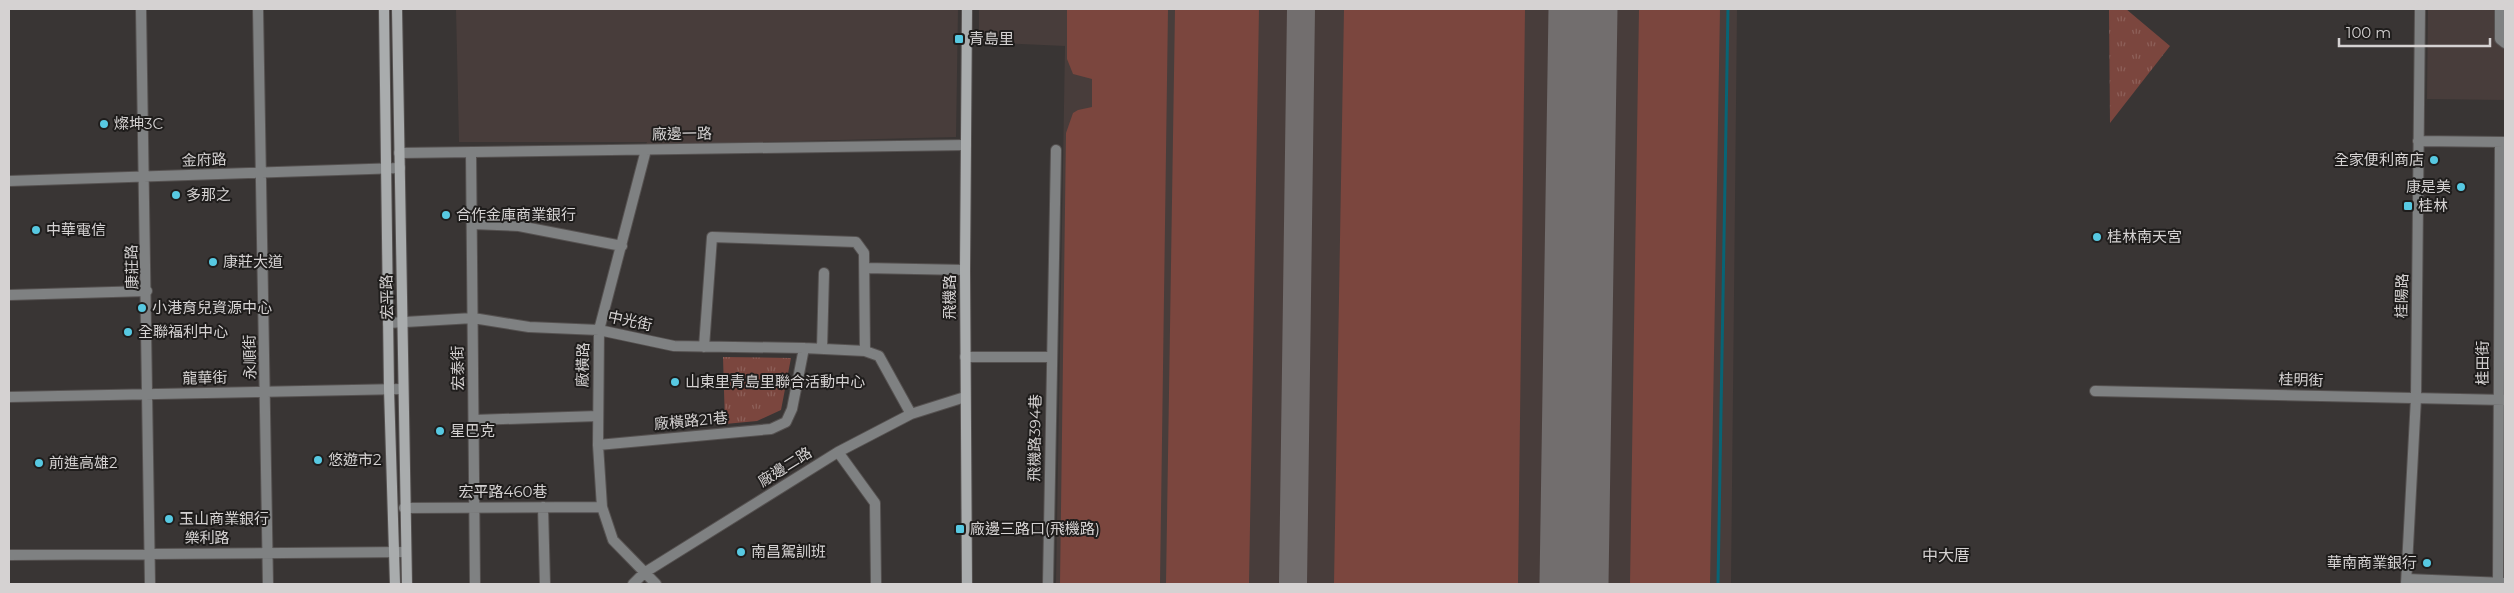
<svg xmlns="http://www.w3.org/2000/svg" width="2514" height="593" font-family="Montserrat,'Noto Sans TC',sans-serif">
<defs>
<pattern id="park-tufts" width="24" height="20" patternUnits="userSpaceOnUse" patternTransform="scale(1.25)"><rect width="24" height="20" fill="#7b463e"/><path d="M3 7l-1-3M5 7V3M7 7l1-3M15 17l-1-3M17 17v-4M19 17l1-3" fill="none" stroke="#8d6059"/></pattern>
</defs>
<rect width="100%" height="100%" fill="#393534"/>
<path fill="#483d3b" d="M456,9H958L956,137L646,145L647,142H459Z
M979,9H1737L1731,584H1056L1065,46L979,42Z
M2428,9H2505V100L2427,99Z"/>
<path fill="#7b463e" d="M1067,9H1168L1160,584H1060L1066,133L1073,113L1078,110L1092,107V79L1073,74L1067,59Z
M1175,9H1259L1249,584H1166Z
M1344,9H1525L1518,584H1334Z
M1639,9H1720L1710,584H1630Z"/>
<path fill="url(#park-tufts)" d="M2109,9H2126L2170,46L2110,123Z
M723,357L791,358L781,410L757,421L725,424Z"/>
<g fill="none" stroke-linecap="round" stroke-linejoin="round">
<path stroke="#086475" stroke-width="3" d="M1718,584L1728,9"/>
<path stroke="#726e6e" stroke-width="28" d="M1293,584L1301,9"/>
<path stroke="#726e6e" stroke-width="69" d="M1574,584L1583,9"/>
<g stroke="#555150" stroke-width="12">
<path id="street" d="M141,9L150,584
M258,9L268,584
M2500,9V39L2505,43
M2418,141L2504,142
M646,150L599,330L598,445L602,507L613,540L656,584
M471,152L475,584
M399,153L966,145
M9,181L400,168
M472,224L519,226L622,246
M865,268L965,270
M9,295L147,291
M388,323L473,318L529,327L599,330L674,346L804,348L865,351
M704,347L712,237L856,242L864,253L865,351L879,356L911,414
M822,349L824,273
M965,357H1051
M2095,391L2505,400
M9,397L402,389
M474,420L598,416
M598,445L771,429L786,422L792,409L804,348
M838,452L875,503L876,584
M543,507L545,584
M404,508L602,507
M9,555L406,552
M633,584L644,573L838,452L911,414L965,397
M1048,584L1056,150
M2406,584L2416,398L2420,9
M2407,584V579L2505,583
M2498,584L2500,142"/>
</g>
<g stroke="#555150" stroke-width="12">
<path id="secondary" d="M384,9L389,389L395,584
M397,9L407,584
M967,584L965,270L967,9"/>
</g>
<use href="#street" stroke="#7f8182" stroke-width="10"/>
<use href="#secondary" stroke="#a9acad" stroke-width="10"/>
</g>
<g fill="#57c9e2" stroke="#1f1d1c" stroke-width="2">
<rect x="954" y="34" width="10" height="10" rx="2.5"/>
<circle cx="104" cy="124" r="5"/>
<circle cx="2434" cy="160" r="5"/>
<circle cx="2461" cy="187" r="5"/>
<circle cx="176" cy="195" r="5"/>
<rect x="2403" y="201" width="10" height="10" rx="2.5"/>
<circle cx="446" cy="215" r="5"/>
<circle cx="36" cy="230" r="5"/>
<circle cx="2097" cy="237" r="5"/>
<circle cx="213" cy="262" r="5"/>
<circle cx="142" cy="308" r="5"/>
<circle cx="128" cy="332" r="5"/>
<circle cx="675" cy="382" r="5"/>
<circle cx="440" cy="431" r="5"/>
<circle cx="318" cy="460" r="5"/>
<circle cx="39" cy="463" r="5"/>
<circle cx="169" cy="519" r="5"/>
<rect x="955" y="524" width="10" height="10" rx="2.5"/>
<circle cx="741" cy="552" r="5"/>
<circle cx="2427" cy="563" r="5"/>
</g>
<g text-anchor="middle" stroke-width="4" stroke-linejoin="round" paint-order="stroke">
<g font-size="15" fill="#d5d2d2" stroke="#1f1d1c" text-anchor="start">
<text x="969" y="44">青島里</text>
<text x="114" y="129">燦坤3C</text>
<text x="2424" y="165" text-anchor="end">全家便利商店</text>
<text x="2451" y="192" text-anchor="end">康是美</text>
<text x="186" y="200">多那之</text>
<text x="2418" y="211">桂林</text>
<text x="456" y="220">合作金庫商業銀行</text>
<text x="46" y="235">中華電信</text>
<text x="2107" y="242">桂林南天宮</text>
<text x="223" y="267">康莊大道</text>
<text x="152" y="313">小港育兒資源中心</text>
<text x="138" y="337">全聯福利中心</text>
<text x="685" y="387">山東里青島里聯合活動中心</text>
<text x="450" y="436">星巴克</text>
<text x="328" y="465">悠遊市2</text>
<text x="49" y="468">前進高雄2</text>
<text x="179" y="524">玉山商業銀行</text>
<text x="970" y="534">廠邊三路口(飛機路)</text>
<text x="751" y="557">南昌駕訓班</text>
<text x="2417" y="568" text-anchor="end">華南商業銀行</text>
</g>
<g font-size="15" fill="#d5d2d2" stroke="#1f1d1c">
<text transform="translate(682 134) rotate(-1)" y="5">廠邊一路</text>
<text transform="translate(204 160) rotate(-2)" y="5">金府路</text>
<text transform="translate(132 267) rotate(-91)" y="5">康莊路</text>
<text transform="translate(2402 296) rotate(-89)" y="5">桂陽路</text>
<text transform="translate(387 297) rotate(-91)" y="5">宏平路</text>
<text transform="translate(950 297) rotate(-90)" y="5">飛機路</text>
<text transform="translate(630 321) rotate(12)" y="5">中光街</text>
<text transform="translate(250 357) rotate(-91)" y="5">永順街</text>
<text transform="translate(2483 363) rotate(-90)" y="5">桂田街</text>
<text transform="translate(583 365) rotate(-89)" y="5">廠橫路</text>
<text transform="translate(458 368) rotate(-91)" y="5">宏泰街</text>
<text transform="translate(205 378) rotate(-1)" y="5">龍華街</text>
<text transform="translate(2301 380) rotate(2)" y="5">桂明街</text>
<text transform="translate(691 421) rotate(-5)" y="5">廠橫路21巷</text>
<text transform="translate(1035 438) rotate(-89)" y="5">飛機路394巷</text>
<text transform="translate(785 467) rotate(-32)" y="5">廠邊二路</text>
<text x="503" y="497">宏平路460巷</text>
<text x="207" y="543">樂利路</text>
</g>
<g font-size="16" fill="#d5d2d2" stroke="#1f1d1c">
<text x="1946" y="561">中大厝</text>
</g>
</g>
<rect width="2514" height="593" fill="none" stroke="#d5d2d2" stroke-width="20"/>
<path d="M2339 38v8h151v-8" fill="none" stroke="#d5d2d2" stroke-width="2.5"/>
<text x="2346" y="38" font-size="15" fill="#d5d2d2" stroke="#1f1d1c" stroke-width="4" paint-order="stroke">100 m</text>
</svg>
